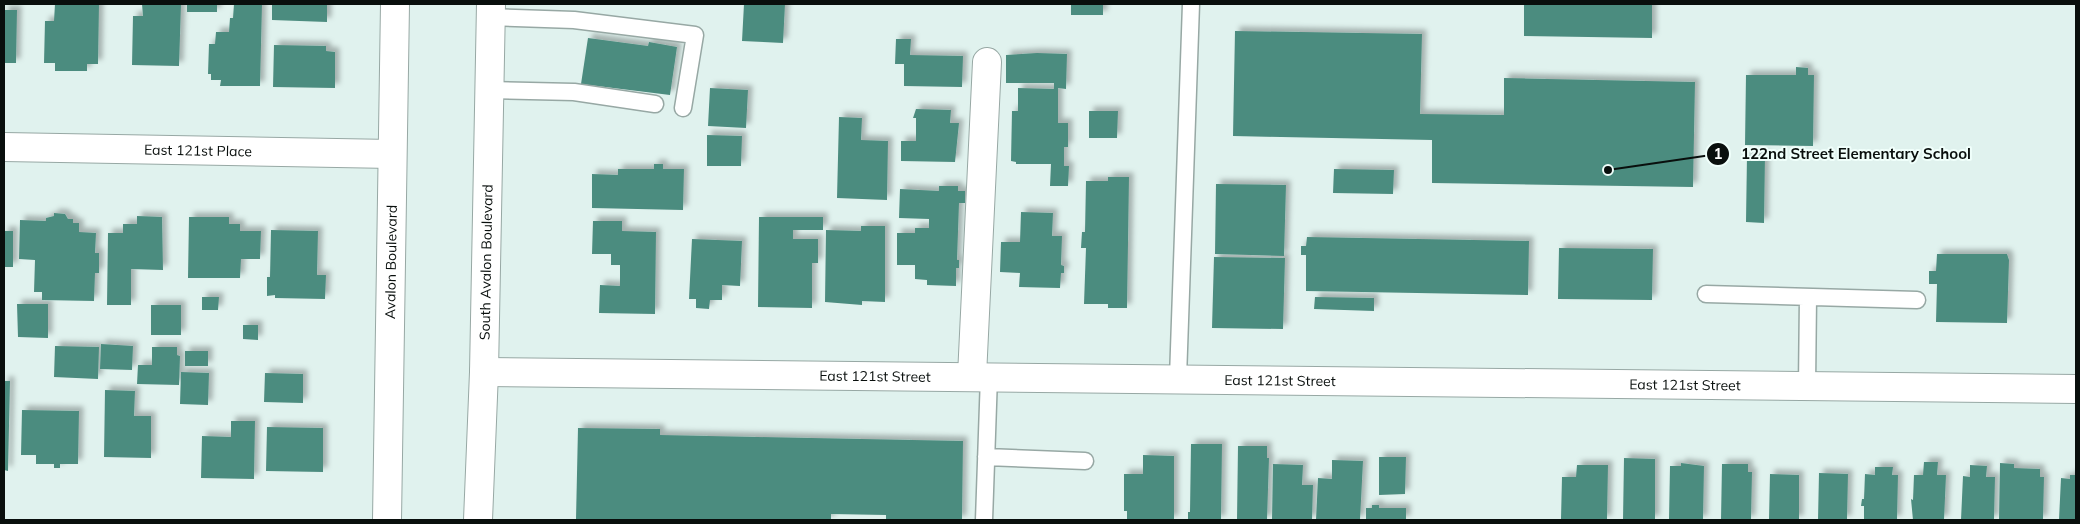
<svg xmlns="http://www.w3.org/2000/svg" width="2080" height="524" font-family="Mulish,sans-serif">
<defs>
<filter id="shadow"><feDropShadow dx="4.5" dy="-4.5" stdDeviation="2.5" flood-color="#0004"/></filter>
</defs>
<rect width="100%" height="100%" fill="#e0f2ee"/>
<path fill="#4c8c7f" filter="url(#shadow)" d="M55,4H99L98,64H87V71H55V63H44L45,21H54Z
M142,4H181L179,66L132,65L133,16H143Z
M187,4H217V12H187Z
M234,4H262L260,86H220L221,80H211V74H208L209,44H215L216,32H229L230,18H233Z
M272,4H327V22L272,20Z
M744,4H785L783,43L742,41Z
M1071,4H1103V15H1071Z
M1524,4H1652V38L1524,36Z
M4,10H17L16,63H4Z
M1235,31L1422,34L1420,114L1504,115V78L1695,82L1693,187L1432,183V140L1233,136Z
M588,38L648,46L649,42L677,47L670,95L581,84Z
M896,39H911L910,55L963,56L962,87L904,86V64H895Z
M274,45L326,46V51L335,52V88L273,87Z
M1037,53L1067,54L1066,89L1058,88V123H1068V147H1064V166H1069L1068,186H1050L1051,164H1016V162L1011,161L1012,111H1018V88L1054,89V83H1006V55Z
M1796,67L1808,68V75H1814L1813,146L1745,145L1746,75H1796Z
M710,88L748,90L746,128L708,126Z
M916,109L951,110L950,123H959L955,162L901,161V141H916V118H913Z
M1089,111H1118L1117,138H1089Z
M839,117L862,118L861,140L888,141L887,200L837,198Z
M707,135L742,136L741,166H707Z
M1747,155H1765L1764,223L1746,222Z
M654,164H663V169H684L683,210L592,208V174L618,175V169H654Z
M1334,169L1394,170L1393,194L1333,193Z
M1108,177H1129L1127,308H1108V304H1084L1086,248H1081L1082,232H1085L1086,181H1108Z
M1216,184L1286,185L1284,256L1215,254Z
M939,186H958V191H965V203H959L957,260H959V268H956V286L927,285V280L915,279V265H897V233H915V228H929V219L899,218L900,189L939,191Z
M1021,212L1053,213L1052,236H1062L1061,265L1064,266V273H1061L1060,288L1019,287L1020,273L1000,272L1001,242H1020Z
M54,213L65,214L68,219H73V223H79V232L96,233L95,253H99V273H95L94,301L42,300V292H34L35,260L19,259L20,220L46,221V218L54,216Z
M137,216L162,217L163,270L131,269V305H107L108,233H123V224H137Z
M189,217H229V224H240V231H261L260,259H241L240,278H188Z
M759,217H823V230H793V239H818V263H812V308L758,307Z
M593,221H622V231L656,232L655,314L599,313L600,285L620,286V265H611V254H592Z
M861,226H885V302L862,301V305L825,302L826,230L861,231Z
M271,230L318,231L317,275H326L325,299L275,298V295L267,296V277H270Z
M4,231H13V267H4Z
M1307,237L1529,241L1528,295L1306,291V255H1301V246H1306Z
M692,239L742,241L740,286L722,285V300H710L709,309L696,308V299H689Z
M1559,248L1653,249L1652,300L1558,299Z
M1937,254H2007L2009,260L2007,323L1936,322L1937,284H1929V271H1936Z
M1214,257L1285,258L1283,329L1212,328Z
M202,297H219L218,310H202Z
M1315,297L1374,298V311L1314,309Z
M17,304H48V338L18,337Z
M151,305H181V335H151Z
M243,325H258V340L243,339Z
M101,344L133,346L132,370L100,369Z
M55,346L99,347L98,379L54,377Z
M152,347H177V355L180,356L179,385L137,384L138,365H152Z
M185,351H208V366H185Z
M181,372L209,373L208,405L180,404Z
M265,373L303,374V403L264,402Z
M4,381H10L8,471L4,470Z
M105,390L135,391L134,416H151V458L104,457Z
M22,410L79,411L78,464H60V468H54V464H36V455H21Z
M231,421H255L254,479L201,478L202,436L231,437Z
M267,427L323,428V472L266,471Z
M578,428L660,429V435L963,441L962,520H886V515L831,514V520L576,519Z
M1191,444H1222L1221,520H1188V512H1190Z
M1238,446H1267V458H1269L1267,520H1237Z
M1143,455L1174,456V520H1127V511H1124V474H1143Z
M1379,457H1406L1405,494L1379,495Z
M1624,458L1655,459V520H1623Z
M1332,460L1363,461L1360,520H1316L1318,478L1332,479Z
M1924,462H1938L1937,475H1946L1944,520H1913L1911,499L1913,500L1914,475H1923Z
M1681,463L1704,466L1703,520H1669L1670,466H1681Z
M2000,463L2014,464V468L2040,469V477H2044L2043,520H1999Z
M1273,464L1303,465L1302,485H1313L1312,520H1272Z
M1722,464H1748V472H1752L1751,520H1721Z
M1577,465H1608L1607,520L1561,519L1562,477H1576Z
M1970,465L1987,466L1986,477H1995L1994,520H1961L1963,476L1970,477Z
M1875,467H1893L1892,475H1898L1897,520H1864V506H1861L1862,499H1864L1865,474L1875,475Z
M1819,473L1848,474L1847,520H1818Z
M1770,474L1799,475V520H1769Z
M2070,475H2076V520H2059L2061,478L2070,479Z
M1372,505H1379V508H1406V520H1366V508H1372Z"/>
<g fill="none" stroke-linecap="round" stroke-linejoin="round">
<g stroke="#97a8a4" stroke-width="19">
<path id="service" d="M490,17L574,20L695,35L683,108
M489,90L574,92L655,104
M1706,294L1917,300
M1178,378L1191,4
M1807,386L1808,297
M986,457L1085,461
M984,520L989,376"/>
</g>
<g stroke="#97a8a4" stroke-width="30">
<g id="minor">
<path id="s1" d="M4,147L392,154"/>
<path id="s2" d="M484,372L2076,389"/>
<path d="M972,376L987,62"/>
<path id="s3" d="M387,520L395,4"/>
</g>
</g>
<g stroke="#97a8a4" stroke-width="30">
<g id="secondary">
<path id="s4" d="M478,520L484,372L491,4"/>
</g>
</g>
<use href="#service" stroke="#fff" stroke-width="16"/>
<use href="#minor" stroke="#fff" stroke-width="28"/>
<use href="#secondary" stroke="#fff" stroke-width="28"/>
</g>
<g text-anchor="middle" stroke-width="4" stroke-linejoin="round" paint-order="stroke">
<g font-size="14" fill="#090f0d" stroke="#f0fffb">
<text dy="5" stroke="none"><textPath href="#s1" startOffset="194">East 121st Place</textPath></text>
<text dy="5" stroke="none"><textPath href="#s3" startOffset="258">Avalon Boulevard</textPath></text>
<text dy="5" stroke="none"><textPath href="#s4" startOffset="258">South Avalon Boulevard</textPath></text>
<text dy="5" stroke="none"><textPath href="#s2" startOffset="391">East 121st Street</textPath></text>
<text dy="5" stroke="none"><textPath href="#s2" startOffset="796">East 121st Street</textPath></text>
<text dy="5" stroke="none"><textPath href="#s2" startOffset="1201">East 121st Street</textPath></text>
</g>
</g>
<path fill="none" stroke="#090f0d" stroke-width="2" d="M1608 170L1718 154"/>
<g fill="#090f0d" stroke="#f0fffb" stroke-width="2">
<circle cx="1608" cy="170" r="5"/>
<circle cx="1718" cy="154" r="12"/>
</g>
<g font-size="15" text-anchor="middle" font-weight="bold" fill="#fff">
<text x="1718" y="159">1</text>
</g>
<g font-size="15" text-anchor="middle" font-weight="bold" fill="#090f0d" stroke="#f0fffb" stroke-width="4" stroke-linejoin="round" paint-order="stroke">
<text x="1856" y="159">122nd Street Elementary School</text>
</g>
<rect width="2080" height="524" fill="none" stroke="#090f0d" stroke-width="10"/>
</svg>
